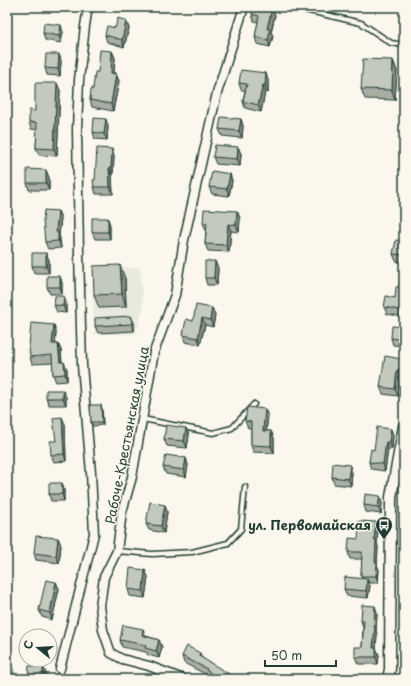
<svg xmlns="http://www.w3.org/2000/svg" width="411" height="686" font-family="'Playpen Sans',sans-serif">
<rect width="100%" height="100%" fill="#fbf7ec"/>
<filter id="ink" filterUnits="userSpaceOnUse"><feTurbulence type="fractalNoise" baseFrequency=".025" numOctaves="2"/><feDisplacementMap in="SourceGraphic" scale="8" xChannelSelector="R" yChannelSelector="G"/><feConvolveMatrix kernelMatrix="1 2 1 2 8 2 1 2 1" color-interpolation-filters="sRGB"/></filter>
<g filter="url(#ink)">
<path fill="#eae9de" d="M93,266L140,268L143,309L136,334H94Z"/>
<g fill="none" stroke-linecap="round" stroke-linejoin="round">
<path stroke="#74847b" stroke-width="3" d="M7,654L15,679"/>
<g stroke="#1f3d34" stroke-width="7">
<path id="service" d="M292,7L361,23L391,43L404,45
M143,419L213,433L232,428L254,404
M117,551L152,554L192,552L228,543L241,529L245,487"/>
</g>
<g stroke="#1f3d34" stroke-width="11">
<path id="minor" d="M60,669L94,534L91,473L82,365L79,253L77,129L79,80L85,26L88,7
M183,679L149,666L122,659L111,653L103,630L100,606L104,577L117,551L122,512L132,477L154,352L175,295L184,240L217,93L244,7"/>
</g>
<g stroke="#1f3d34" stroke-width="13">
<path id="tertiary" d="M388,679L390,669L391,497L404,426"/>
</g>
<use href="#service" stroke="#fbf7ec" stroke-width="4"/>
<use href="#minor" stroke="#fbf7ec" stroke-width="8"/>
<use href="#tertiary" stroke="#fbf7ec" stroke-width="10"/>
</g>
<path fill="#a9ada3" stroke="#1f3d34" d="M272,8L275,15L271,32L273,36L270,47L257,44L255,37L258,22L254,21L252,14Z
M126,21L129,28L124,47L107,42L105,35Z
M63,32L61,43L45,40L43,33Z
M112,51L115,58L114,73L116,74L119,81L113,111L92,107L90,100L98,72Z
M59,54L61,61L60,76L47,75L45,68Z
M393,60L397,71L395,100L365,99L361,89Z
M268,80V93L265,92L261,112L245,108L243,101L245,90H241L239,83Z
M60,90L57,156L39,155L36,148L37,130L31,129L29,122L35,111Z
M241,119L243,126L242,138L222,136L219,129Z
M108,126L107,140L95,139L93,132Z
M238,147L241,154L240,166L216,164L213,157Z
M114,156L113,175H112L113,194H96L94,187L95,180Z
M230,174L232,181L229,196L212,194L209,187Z
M49,177V190H29L27,183Z
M58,211L61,218L59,235L60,239L61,248L48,249L45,242Z
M237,211L240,218L239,232L231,231L229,252L208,251L205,244L206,230L203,223Z
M110,225V239H95L92,232Z
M404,241V317L387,314L384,307L395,298L399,287L402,262L396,261L393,254Z
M46,253L49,260V273H34L32,266Z
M218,268L217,285H207L205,278Z
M60,276L62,283V294H50L47,287Z
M125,278L126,307L99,308L94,295Z
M64,296L66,303V313L57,312L54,305Z
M212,308L215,315L213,327L205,325L200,345L185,342L183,335L193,321Z
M131,316L134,323V331L98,333L95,326Z
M54,325L56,332L55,344H58L61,350L62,362L67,369V381L56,382L53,375V363L32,364L30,357Z
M404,327V346L393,345L391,338Z
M401,359L404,366L402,377H400L398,396L383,394L380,387Z
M66,397V405H49L46,398Z
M101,405L102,409L103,425L93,426L91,422Z
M268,416L266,431H271L274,438V453L253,452L251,445V429L248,428L245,421Z
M65,424L66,461L54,462L51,455Z
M186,428L189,435L187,448L167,446L164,439Z
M391,429L393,436L392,449H388L385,471L371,469L369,462L374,450Z
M186,458L188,465L186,477L166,474L163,467Z
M352,472L351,486L334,484L332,477Z
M62,483L64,490V501H51L49,494Z
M382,503L381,514L366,512L364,505Z
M165,505L167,512L164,533L149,530L146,524Z
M378,529L377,543L378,547L377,565L379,570L378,583H368L370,586L368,598L347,596L344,589L362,579L361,576L362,559H350L348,552L358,539Z
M58,538L61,545L59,563L36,560L34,553Z
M145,570L148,577L145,598L130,596L128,589Z
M56,582L59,589L52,620L42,617L39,610Z
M375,606L377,613L376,631L377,634L376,648L379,655L378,664H358L355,657L362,647L363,627L361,621Z
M146,636L159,640L162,647L159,658L148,655L146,652L122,647L120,640Z
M182,656L202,658L231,679H211L208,677L207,675L184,663Z"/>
<path fill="#898d85" stroke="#1f3d34" d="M272,8L275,15L271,32L273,36L270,47L268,40L267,29Z
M126,21L129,28L124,47L122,40Z
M61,25L63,32L61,43L59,36Z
M112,51L115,58L113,80L111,73Z
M59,54L61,61L60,76L58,69Z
M393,60L397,71L395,100L392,90Z
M266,73L268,80V93L265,86Z
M116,74L119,81L113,111L111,104Z
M57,83L60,90L57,156L54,149Z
M263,85L265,92L261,112L258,105Z
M106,119L108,126L107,140L104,134Z
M241,119L243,126L242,138L239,131Z
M238,147L241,154L240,166L237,159Z
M112,149L114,156L113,175L111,168Z
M109,168L112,175L113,194L110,187Z
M46,170L49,177V190L46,183Z
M230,174L232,181L229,196L227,189Z
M58,211L61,218L59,235L60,239L61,248L56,232Z
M237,211L240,218L239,232L236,225Z
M108,218L110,225V239L108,232Z
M228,224L231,231L229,252L226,245Z
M46,253L49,260V273L46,266Z
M215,261L218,268L217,285L214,278Z
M120,265L125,278L126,307L122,294Z
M60,276L62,283V294L60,287Z
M64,296L66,303V313L63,306Z
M212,308L215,315L213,327L210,320Z
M131,316L134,323V331L132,324Z
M202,318L205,325L200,345L198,338Z
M54,325L56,332L55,351L52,344Z
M58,344L61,350L62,369L60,362Z
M401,359L404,366L402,377L399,370Z
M64,362L67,369V381L65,374Z
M397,370L400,377L398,396L395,389Z
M63,390L66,397V405L63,398Z
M101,405L102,409L103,425L102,422Z
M265,409L268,416L265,438L263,431Z
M62,417L65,424L66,461L64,454Z
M186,428L189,435L187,448L184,441Z
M391,429L393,436L392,449L389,442Z
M271,431L274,438V453L271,446Z
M386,442L388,449L385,471L383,464Z
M186,458L188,465L186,477L184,470Z
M350,465L352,472L351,486L348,479Z
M62,483L64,490V501L62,494Z
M380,496L382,503L381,514L378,507Z
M165,505L167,512L164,533L161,526Z
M376,522L378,529L377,543L378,547L377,565L379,570L378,583L376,576L375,562L374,540Z
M58,538L61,545L59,563L56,556Z
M145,570L148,577L145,598L143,591Z
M367,579L370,586L368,598L366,591Z
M56,582L59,589L52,620L50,613Z
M375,606L377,613L376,631L377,634L376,648L379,655L378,664L373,648Z
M143,629L146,636L142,635Z
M159,640L162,647L159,658L156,651Z
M200,653L203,660L199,656Z
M43,666L46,673V679H43Z
M229,674L231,679H226Z"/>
<path fill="#c4c9be" stroke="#1f3d34" d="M254,7H266L272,8L267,29H270L268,40L255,37L259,16L252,14Z
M118,18L126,21L122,40L105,35L107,26L115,28Z
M44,23L61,25L59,36L43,33Z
M100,50L112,51L111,73L116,74L111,104L90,100L91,89H93L95,72H98Z
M46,54H59L58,69L45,68Z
M363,59L393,60L392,90L361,89Z
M241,70L266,73L265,86L263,85L258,105L243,101L247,84L239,83Z
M35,83H57L54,149L36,148L37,123L29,122V110L35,111Z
M221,117L241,119L239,131L219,129Z
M94,118L106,119L104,134L93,132Z
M215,145L238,147L237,159L213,157Z
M97,148L112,149L111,168H109L110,187H94L93,180H95Z
M27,169L46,170V183H27Z
M212,171L230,174L227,189L209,187Z
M204,209L237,211L236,225L228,224L226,245L205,244L207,223H203Z
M44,210L58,211L56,232H58V241L45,242L43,220Z
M92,218H108V232H92Z
M396,240L404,241V311L384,307L386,296L395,298L396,287H399L403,255L393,254Z
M32,253H46V266H32Z
M205,261H215L214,278H205Z
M120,265L122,294L94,295L93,266Z
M47,276H60V287H47Z
M55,296H64L63,306L54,305Z
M196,305L212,308L210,320L202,318L198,338L183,335L186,319L193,321Z
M131,316L132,324L95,326V318Z
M31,323L54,325L52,344H58L60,362H64L65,374L53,375L52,355L30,357L29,347Z
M392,326L404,327V340L391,338Z
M385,356L401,359L399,370H397L395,389L380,387Z
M46,390H63V398H46Z
M90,405H101L102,422H91Z
M247,407L265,409L263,431H271V446L251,445V422L245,421Z
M62,417L64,454L51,455L50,441H56L53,418Z
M166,425L186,428L184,441L164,439Z
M377,427L391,429L389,442H386L383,464L369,462L371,449L374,450Z
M166,455L186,458L184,470L163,467Z
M333,463L350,465L348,479L332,477Z
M49,483H62V494H49Z
M365,494L380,496L378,507L364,505Z
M150,502L165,505L161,526L146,524Z
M359,521L376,522L374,540H376L375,562L377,563L376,576H361L362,552H348L349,538L358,539Z
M36,536L58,538L56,556L34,553Z
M130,568L145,570L143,591L128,589Z
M345,577L367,579L366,591L344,589Z
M46,580L56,582L50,613L39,610Z
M362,605L375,606L374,627H375L373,648H376V657H355V647H362L364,621H361Z
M123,625L143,629L142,635L159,640L156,651L145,648L146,645L120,640Z
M187,646L200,653L199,656L229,674L226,679H220L206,670L207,669L182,656Z
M29,666H43V679H28Z"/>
</g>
<defs>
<g id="bus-pin" transform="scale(0.9)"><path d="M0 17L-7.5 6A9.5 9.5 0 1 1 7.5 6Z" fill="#1f3d34" stroke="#fbf7ec"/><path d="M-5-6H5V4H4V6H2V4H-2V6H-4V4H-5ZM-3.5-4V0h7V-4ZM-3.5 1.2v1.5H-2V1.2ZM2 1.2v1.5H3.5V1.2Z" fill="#fff"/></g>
</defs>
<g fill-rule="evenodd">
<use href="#bus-pin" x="384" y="525"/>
</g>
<g text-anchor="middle" stroke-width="3" stroke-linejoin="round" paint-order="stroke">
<g font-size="13" fill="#1f3d34" stroke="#fbf7ec">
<text transform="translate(127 435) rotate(-79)" y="5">Рабоче-Крестьянская улица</text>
</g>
<g font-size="13" font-weight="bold" fill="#1f3d34" stroke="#fbf7ec" text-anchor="end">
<text x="371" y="530">ул. Первомайская</text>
</g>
</g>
<rect width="411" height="686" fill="none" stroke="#fbf7ec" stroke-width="24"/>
<rect x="12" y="12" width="387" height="662" fill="none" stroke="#1f3d34" stroke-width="1.5" filter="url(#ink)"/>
<g transform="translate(38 648) rotate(288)"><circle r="19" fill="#fbf7ec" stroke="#a3ada2"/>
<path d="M0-3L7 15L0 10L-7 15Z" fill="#1f3d34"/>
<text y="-6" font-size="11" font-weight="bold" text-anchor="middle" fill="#1f3d34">С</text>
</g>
<path d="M265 660v6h71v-6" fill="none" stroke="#1f3d34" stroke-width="2"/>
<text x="271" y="660" font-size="12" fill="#1f3d34" stroke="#fbf7ec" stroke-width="3" paint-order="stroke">50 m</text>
</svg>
